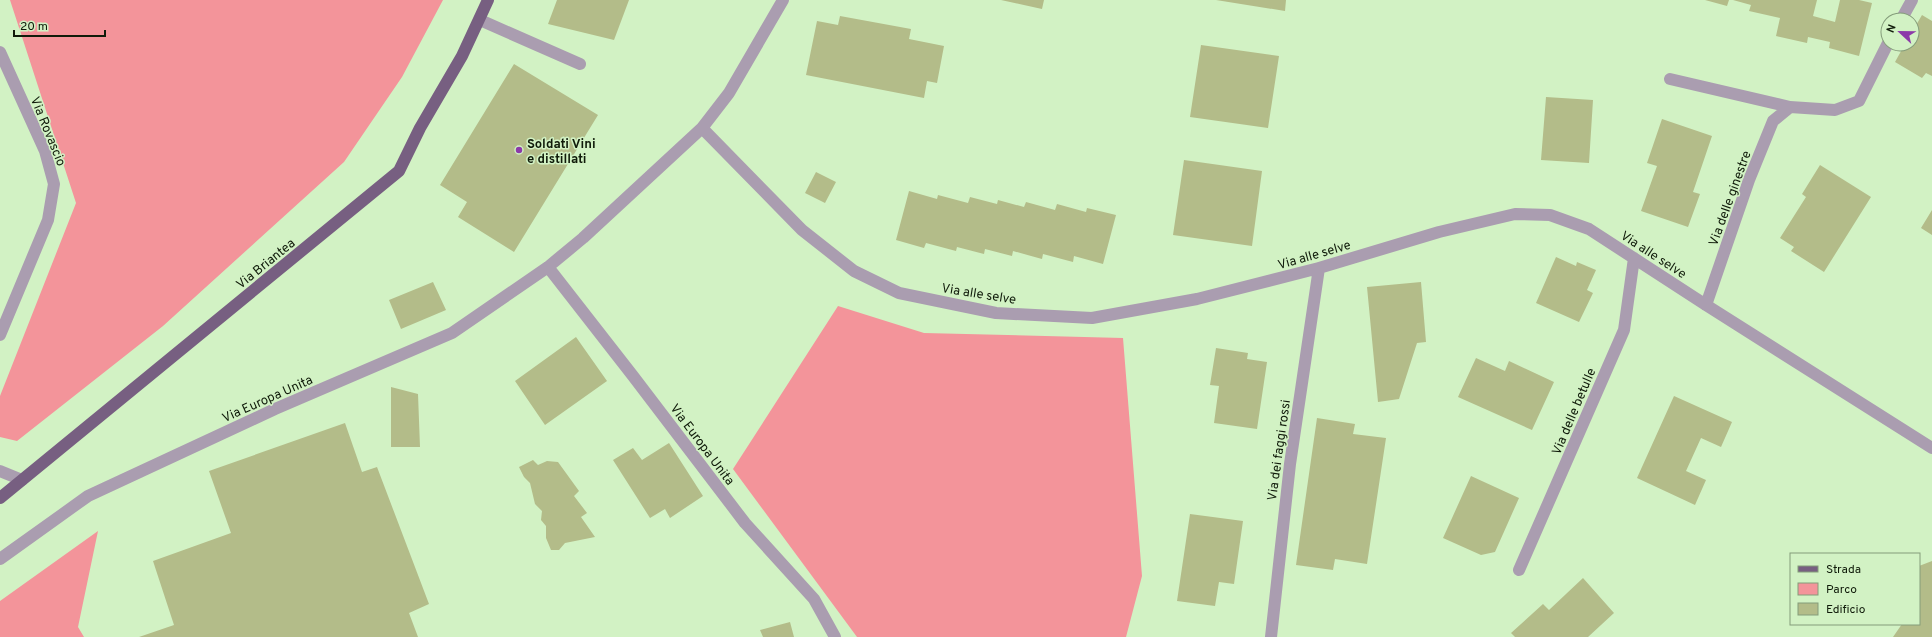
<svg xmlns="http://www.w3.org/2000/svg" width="1932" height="637" font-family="Overpass,sans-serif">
<rect width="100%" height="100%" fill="#d2f2c4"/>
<path fill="#f3949a" d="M10,0H443L402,77L344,162L163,326L17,441L0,437V396L76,203Z
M838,306L924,333L1123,338L1142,576L1126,637H857L733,469Z
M98,531L78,627L84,637H0V601Z"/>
<path fill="#b3bc89" d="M557,0H629L614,40L548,24Z
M1001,0H1044L1042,9Z
M1216,0H1286L1285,11Z
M1705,0H1729L1727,6Z
M1733,0H1817L1813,16L1835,22L1840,0H1859L1872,3L1859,56L1829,48L1830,42L1808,37L1807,43L1776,36L1780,18L1749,11L1751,5Z
M1922,15L1932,21V76L1926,73L1922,78L1895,62L1905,44H1912V32Z
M840,16L911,29L909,39L944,46L937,83L927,81L924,98L806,75L817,21L838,25Z
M1201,45L1279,56L1268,128L1190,117Z
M514,64L598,115L514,252L458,217L467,202L440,185Z
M1546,97L1593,100L1589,163L1541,160Z
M1662,119L1712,136L1693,192L1700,194L1688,227L1641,211L1657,166L1647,163Z
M1184,160L1262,171L1252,246L1173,235Z
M1820,165L1871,197L1824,272L1791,251L1794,247L1780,238L1806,197L1802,194Z
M816,172L836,182L825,203L805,193Z
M909,191L937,199L938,195L968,203L970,197L997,204L998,200L1024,207L1026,202L1055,210L1057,204L1086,212L1087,208L1116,215L1103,264L1074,256L1073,262L1043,254L1042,259L1013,251L1012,256L985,249L984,254L957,247L956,251L926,243L924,248L896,240Z
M1932,210V235L1921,228Z
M1556,257L1576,266L1577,262L1596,270L1587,290L1593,293L1579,322L1536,303Z
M433,282L446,310L401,329L389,300Z
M1421,282L1426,342L1417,343L1399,399L1378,402L1367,287Z
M576,337L607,381L545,425L515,381Z
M1216,348L1248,353L1247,359L1267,362L1257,429L1214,423L1219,386L1210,385Z
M1476,358L1505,371L1509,361L1554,382L1532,430L1458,397Z
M391,387L418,394L420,447H391Z
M1674,396L1732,422L1721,447L1701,438L1686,471L1706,480L1695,505L1637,478Z
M1317,418L1355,424L1353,434L1386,438L1367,564L1335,559L1333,570L1296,565Z
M345,423L362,472L377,467L429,604L409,613L418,637H139L174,625L153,561L231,533L209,471Z
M669,443L703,496L670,518L665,509L650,518L613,460L633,448L642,460Z
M533,460L538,465L547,461L558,462L579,491L574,496L587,513L581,517L595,537L565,543L559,550H551L546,538V526L541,520L542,511L535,504L530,483L524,477L519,467Z
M1471,476L1519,498L1495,552L1481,555L1443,538Z
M1190,514L1243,521L1234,584L1219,582L1215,606L1177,601Z
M1932,561V637H1893L1902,624H1919V566Z
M1583,578L1614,613L1588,637H1515L1511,633L1543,604L1549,610Z
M790,622L794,637H763L760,630Z"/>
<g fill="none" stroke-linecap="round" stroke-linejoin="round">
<path stroke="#aa9db0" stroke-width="12" d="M480,20L580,64"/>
<path stroke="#aa9db0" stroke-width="12" d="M1901,20L1912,0
M0,52L45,151L54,184L48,220L0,335
M1670,79L1790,107
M702,128L802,230L854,271L899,293L996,313L1092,318L1197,299L1319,268L1439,232L1515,214L1550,215L1589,229L1706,305L1932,448
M548,267L633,376L745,523L814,599L835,637
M1706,305L1749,180L1773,121L1790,107L1835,110L1859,101L1888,43
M0,471L22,480
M0,559L88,496L275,409L452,333L548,267L583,238L702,128L729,93L783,0
M1519,570L1624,330L1634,258
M1271,637L1290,464L1319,268"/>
<path stroke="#775f81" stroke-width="12" d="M0,498L399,171L420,128L462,56L488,0"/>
</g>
<circle fill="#8c3aa9" stroke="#d2f2c4" stroke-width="1.5" cx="519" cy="150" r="4"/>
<g text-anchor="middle" stroke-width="3" stroke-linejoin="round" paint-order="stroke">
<g font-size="13" fill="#101b0a" stroke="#d2f2c4">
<text transform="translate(49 131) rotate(68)" y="5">Via Rovascio</text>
<text transform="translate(1729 198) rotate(-70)" y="5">Via delle ginestre</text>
<text transform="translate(1314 254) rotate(-16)" y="5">Via alle selve</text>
<text transform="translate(1654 254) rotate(33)" y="5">Via alle selve</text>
<text transform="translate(265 263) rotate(-39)" y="5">Via Briantea</text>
<text transform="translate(979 293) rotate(9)" y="5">Via alle selve</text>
<text transform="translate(267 398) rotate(-24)" y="5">Via Europa Unita</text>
<text transform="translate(1573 411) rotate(-67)" y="5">Via delle betulle</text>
<text transform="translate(703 444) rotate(53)" y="5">Via Europa Unita</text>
<text transform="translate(1278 450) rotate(-82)" y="5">Via dei faggi rossi</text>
</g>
<g font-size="13" font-weight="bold" fill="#101b0a" stroke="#d2f2c4" text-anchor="start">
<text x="527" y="148">Soldati Vini<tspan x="527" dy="15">e distillati</tspan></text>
</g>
</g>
<rect x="1790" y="553" width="130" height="72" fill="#d2f2c4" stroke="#849c7a"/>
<rect x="1798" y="566" width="20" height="6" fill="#775f81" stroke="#849c7a"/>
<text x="1826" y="573" font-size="12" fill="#101b0a">Strada</text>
<rect x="1798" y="583" width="20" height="12" fill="#f3949a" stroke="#849c7a"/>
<text x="1826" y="593" font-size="12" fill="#101b0a">Parco</text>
<rect x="1798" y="603" width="20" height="12" fill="#b3bc89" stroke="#849c7a"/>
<text x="1826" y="613" font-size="12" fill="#101b0a">Edificio</text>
<g transform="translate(1900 32) rotate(292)"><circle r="19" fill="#d2f2c4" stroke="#849c7a"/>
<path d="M0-3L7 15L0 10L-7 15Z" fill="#8c3aa9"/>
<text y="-6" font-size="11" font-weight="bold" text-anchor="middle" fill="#101b0a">N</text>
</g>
<path d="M14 30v6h91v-6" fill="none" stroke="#101b0a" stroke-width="2"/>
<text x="20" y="30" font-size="12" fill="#101b0a" stroke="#d2f2c4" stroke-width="3" paint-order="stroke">20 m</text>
</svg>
